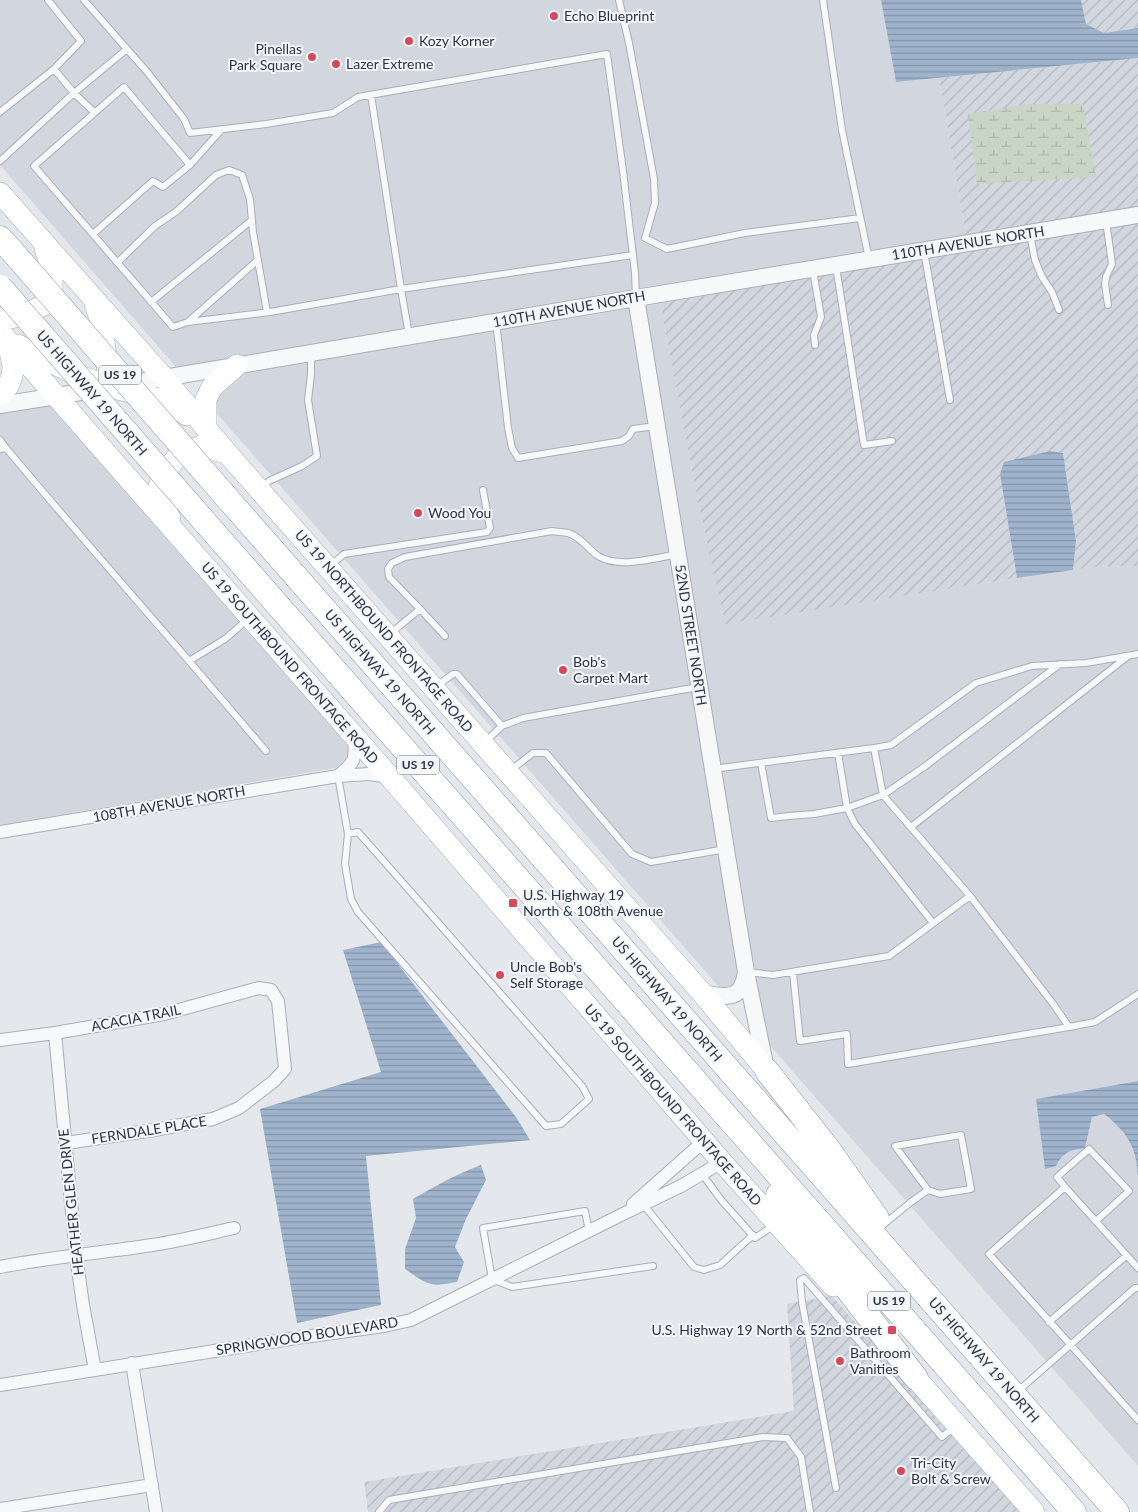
<svg xmlns="http://www.w3.org/2000/svg" width="1138" height="1512" font-family="Lato,sans-serif">
<defs>
<pattern id="industrial-furrows" width="10" height="10" patternUnits="userSpaceOnUse" patternTransform="scale(1.25)"><rect width="10" height="10" fill="#d2d6de"/><path d="M-1 1l2-2M0 10L10 0M9 11l2-2" fill="none" stroke="#b4b8c0"/></pattern>
<pattern id="wetland-marsh" width="20" height="14" patternUnits="userSpaceOnUse" patternTransform="scale(1.25)"><rect width="20" height="14" fill="#c9d6c5"/><path d="M1 5h8M5 5V1M11 12h8M15 12V8" fill="none" stroke="#adb8ab"/></pattern>
<pattern id="water-rules" width="6" height="5" patternUnits="userSpaceOnUse" patternTransform="scale(1.25)"><rect width="6" height="5" fill="#9fb4cc"/><path d="M0 2.5h6" fill="none" stroke="#8293a7"/></pattern>
</defs>
<rect width="100%" height="100%" fill="#e4e7ec"/>
<path fill="#d2d6de" d="M0,0H881L896,82L939,78L966,235L240,356L238,354L234,357L177,368L0,165Z
M660,302L696,492L726,623L1090,567L1138,566V1081L1036,1099L1056,1166L1062,1155L1074,1150L1085,1148L1092,1117L1104,1114L1114,1121L1132,1144L1137,1161L1138,1176V1466L768,1043L754,972L755,967L753,966L645,304Z
M631,307L739,971L735,983L731,987L722,989L720,988L213,409V401L240,372Z
M55,405L347,738L348,751L346,759L335,768L0,825V413Z"/>
<path fill="url(#industrial-furrows)" d="M1081,0H1138V28L1104,33L1086,24Z
M1138,58V207L966,235L939,78Z
M1138,223V566L1090,567L1073,570L1076,541L1063,453L1050,451L1000,474L1017,578L725,624L696,492L660,302Z
M832,1296L1024,1512H368L364,1482L794,1411L787,1304Z"/>
<path fill="url(#wetland-marsh)" d="M1030,104H1083L1096,177L977,184L968,114Z"/>
<path fill="url(#water-rules)" d="M881,0H1081L1086,24L1104,33L1138,28V58L896,82Z
M1050,451L1063,453L1076,541L1073,570L1017,578L1000,474L1004,462Z
M381,942L516,1117L530,1140L366,1156L381,1305L297,1323L260,1109L381,1072L343,950Z
M1138,1081V1176C1137,1171 1137,1166 1136,1160C1133,1141 1119,1125 1104,1114L1092,1117L1085,1148C1069,1151 1064,1151 1056,1166L1045,1169L1036,1099Z
M481,1165L486,1180L466,1219L455,1247L464,1262L457,1282C428,1287 428,1285 405,1269V1249L416,1218L413,1199C435,1186 457,1174 481,1165Z"/>
<g fill="none" stroke-linecap="round" stroke-linejoin="round">
<g stroke="#a9aeb7" stroke-width="8">
<path id="service" d="M48,0L81,41L54,69
M84,0L148,73L184,119L190,133L266,124L333,113L358,97L607,54L623,171L635,273L636,296
M619,0L629,43L654,179L655,203L645,238L667,249L745,233L860,218
M823,0L842,130L869,259
M0,112L54,69L74,93L0,161
M94,112L74,93L127,49
M221,130L190,165L124,87L34,166L173,327L188,322L270,312L401,289L371,95
M1106,221L1112,264L1106,277L1105,284L1108,305
M93,234L153,181L163,187L190,165
M1030,234L1035,260L1042,277L1052,292L1059,310
M924,251L950,400
M118,262L155,226L177,211L216,175L229,170L242,175L250,199L253,232L267,312
M836,266L864,445L892,441
M813,270L821,317L814,335L815,345
M151,302L252,220
M189,321L258,260
M496,321L508,428L512,448L518,458L622,441L629,436L633,429L656,426
M409,335L401,289L633,255
M0,440L6,448
M0,449L6,448C66,520 128,590 189,661L225,639L247,620
M262,488L269,481L302,466L317,456L308,400L311,374V354
M331,565L344,554L487,532L490,528L483,490
M420,609L389,577L388,569L392,563L405,557L552,531C557,532 563,532 568,533C580,536 588,549 598,556C619,569 656,558 678,554
M391,633L420,609L445,636
M189,661L266,751
M437,686L453,674H457L502,726
M486,741L502,726L523,718L698,687
M874,748L891,745L976,683L1032,666L1086,663L1138,654
M838,753L847,808L855,824L933,923
M761,763L771,818L789,816L814,814L847,808L883,795L924,767L1060,664
M713,769L874,748L883,795L970,896L889,956L773,975L748,972
M511,770L533,753H546L632,854L651,862L726,849
M338,776L348,834L345,864L351,899L358,912L546,1126L561,1124L589,1099L582,1086L358,832L348,834
M911,827L1128,656
M970,896L1054,1005L1069,1027L1095,1022L1138,994
M793,972L800,1041L847,1034L848,1064L1069,1027
M702,1174L722,1201L755,1238L773,1226
M1065,1187L1057,1177L1089,1149L1129,1191L1096,1221
M643,1204L694,1267L704,1270L720,1265L753,1235
M883,1225L911,1202L928,1190L940,1194L971,1189L961,1135L895,1146L928,1190
M589,1231L585,1211L483,1228L492,1279L512,1287L653,1266
M1138,1268L1065,1187L989,1254L1138,1420
M1049,1322L1126,1256
M1018,1391L1135,1288H1138
M836,1488L802,1302L800,1280L804,1278L942,1437L955,1426
M379,1512L389,1500L763,1437L787,1438L801,1457L810,1512"/>
</g>
<g stroke="#a9aeb7" stroke-width="14">
<path id="minor" d="M338,776C355,762 356,760 354,737
M0,832L338,776L369,774L390,777
M55,1033L76,1255L83,1305L95,1370
M0,1040L55,1033L164,1014L259,988L271,990L278,1001L285,1069L274,1081L239,1108L213,1119L154,1130L66,1143
M633,1204L704,1141
M0,1267C50,1257 101,1253 152,1245C180,1241 207,1234 234,1228
M132,1363L156,1512
M0,1385L296,1338L384,1326L411,1320L621,1215L681,1186L722,1162
M0,1509L152,1485"/>
</g>
<g stroke="#a9aeb7" stroke-width="18">
<path id="tertiary" d="M636,298L746,972L766,1069
M0,405L57,396L636,298L1138,215
M702,993C714,995 733,1001 741,988C744,983 745,977 746,972"/>
</g>
<g stroke="#a3abb8" stroke-width="22">
<path id="primary" d="M0,193L164,378L227,453L702,993L767,1071
M95,304L102,324L107,367
M0,318L5,319L25,315L44,305L52,289V271L45,248
M0,332L390,777L722,1162L833,1286
M18,345L74,374L110,387L166,401L187,415
M0,395C4,392 5,390 8,386C17,369 12,359 7,342
M206,428V399L212,387L237,365
M170,518L163,504L159,487L162,477L177,457L201,446L227,453
M905,1366L1034,1512"/>
</g>
<g stroke="#8b94a3" stroke-width="25">
<path id="motorway" d="M0,238L12,251
M228,499L1117,1512
M204,521L1074,1512
M767,1071L829,1150L877,1218
M778,1195L821,1255L916,1378"/>
</g>
<use href="#service" stroke="#f7f8fa" stroke-width="6"/>
<use href="#minor" stroke="#f7f8fa" stroke-width="12"/>
<use href="#tertiary" stroke="#f7f8fa" stroke-width="16"/>
<use href="#primary" stroke="#fff" stroke-width="21"/>
<use href="#motorway" stroke="#fff" stroke-width="24"/>
<g stroke="#8b94a3" stroke-width="25" stroke-linecap="butt">
<path id="motorway-bridge" d="M12,251L228,499
M0,287L204,521"/>
</g>
<use href="#motorway-bridge" stroke="#fff" stroke-width="24"/>
</g>
<g fill="#d1495b" stroke="#f4f6f9" stroke-width="2">
<circle cx="554" cy="16" r="5"/>
<circle cx="409" cy="41" r="5"/>
<circle cx="312" cy="57" r="5"/>
<circle cx="336" cy="64" r="5"/>
<circle cx="418" cy="513" r="5"/>
<circle cx="563" cy="670" r="5"/>
<rect x="508" y="898" width="10" height="10" rx="2.5"/>
<circle cx="500" cy="975" r="5"/>
<rect x="887" y="1325" width="10" height="10" rx="2.5"/>
<circle cx="840" cy="1361" r="5"/>
<circle cx="901" cy="1471" r="5"/>
</g>
<g text-anchor="middle" stroke-width="4" stroke-linejoin="round" paint-order="stroke">
<g fill="#f4f6f9" stroke="#676e7b" stroke-width="1">
<rect x="99" y="365.5" width="42" height="19" rx="4"/>
<rect x="397" y="755.5" width="42" height="19" rx="4"/>
<rect x="868" y="1291.5" width="42" height="19" rx="4"/>
</g>
<g font-size="12" font-weight="bold" fill="#2b3445">
<text x="120" y="379">US 19</text>
<text x="418" y="769">US 19</text>
<text x="889" y="1305">US 19</text>
</g>
<g font-size="14" fill="#2b3445" stroke="#f4f6f9" text-anchor="start">
<text x="564" y="21">Echo Blueprint</text>
<text x="419" y="46">Kozy Korner</text>
<text x="302" y="54" text-anchor="end">Pinellas<tspan x="302" dy="16">Park Square</tspan></text>
<text x="346" y="69">Lazer Extreme</text>
<text x="428" y="518">Wood You</text>
<text x="573" y="667">Bob's<tspan x="573" dy="16">Carpet Mart</tspan></text>
<text x="523" y="900">U.S. Highway 19<tspan x="523" dy="16">North &amp; 108th Avenue</tspan></text>
<text x="510" y="972">Uncle Bob's<tspan x="510" dy="16">Self Storage</tspan></text>
<text x="882" y="1335" text-anchor="end">U.S. Highway 19 North &amp; 52nd Street</text>
<text x="850" y="1358">Bathroom<tspan x="850" dy="16">Vanities</tspan></text>
<text x="911" y="1468">Tri-City<tspan x="911" dy="16">Bolt &amp; Screw</tspan></text>
</g>
<g font-size="14" fill="#2b3445" stroke="#f4f6f9">
<text transform="translate(968 243) rotate(-9)" y="5">110TH AVENUE NORTH</text>
<text transform="translate(569 309) rotate(-10)" y="5">110TH AVENUE NORTH</text>
<text transform="translate(92 393) rotate(49)" y="5">US HIGHWAY 19 NORTH</text>
<text transform="translate(384 631) rotate(49)" y="5">US 19 NORTHBOUND FRONTAGE ROAD</text>
<text transform="translate(691 635) rotate(81)" y="5">52ND STREET NORTH</text>
<text transform="translate(290 663) rotate(49)" y="5">US 19 SOUTHBOUND FRONTAGE ROAD</text>
<text transform="translate(380 672) rotate(49)" y="5">US HIGHWAY 19 NORTH</text>
<text transform="translate(169 804) rotate(-10)" y="5">108TH AVENUE NORTH</text>
<text transform="translate(667 999) rotate(49)" y="5">US HIGHWAY 19 NORTH</text>
<text transform="translate(136 1018) rotate(-11)" y="5">ACACIA TRAIL</text>
<text transform="translate(673 1105) rotate(49)" y="5">US 19 SOUTHBOUND FRONTAGE ROAD</text>
<text transform="translate(149 1130) rotate(-9)" y="5">FERNDALE PLACE</text>
<text transform="translate(71 1202) rotate(-96)" y="5">HEATHER GLEN DRIVE</text>
<text transform="translate(307 1336) rotate(-9)" y="5">SPRINGWOOD BOULEVARD</text>
<text transform="translate(984 1360) rotate(49)" y="5">US HIGHWAY 19 NORTH</text>
</g>
</g>
</svg>
